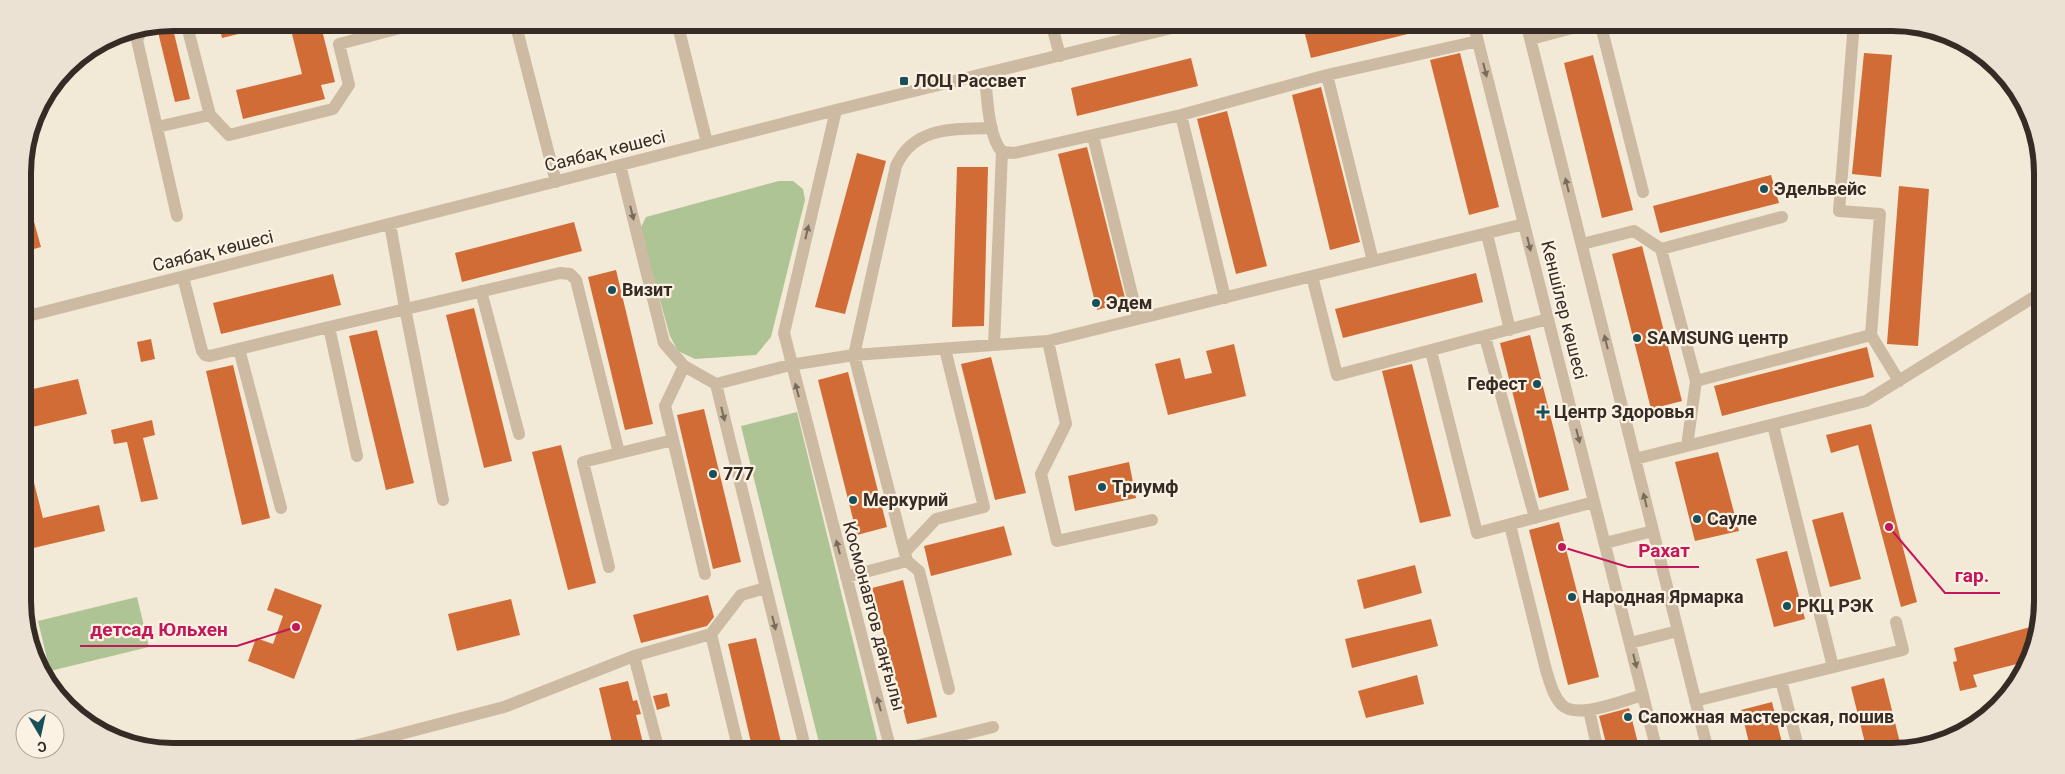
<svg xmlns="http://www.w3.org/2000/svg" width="2065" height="774" font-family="Roboto,sans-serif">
<rect width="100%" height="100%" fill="#f3e9d7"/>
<path fill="#afc495" d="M779,181H793L803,189L805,200L771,337L756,355L695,359L678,351L670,336L640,229L646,217Z
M797,412L880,751H821L741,426Z
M137,597L149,647L50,671L38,621Z"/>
<path fill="#d26c36" d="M218,22H268V27L222,38Z
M289,22H320L335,82L321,85L325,99L243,119L236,90L302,74Z
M1336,22H1435L1436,27L1311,58L1304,30Z
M173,29L190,99L175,102L158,32Z
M1460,53L1499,207L1469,215L1430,60Z
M1864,53L1892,55L1881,177L1852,174Z
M1593,55L1633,210L1602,218L1564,63Z
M1191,58L1198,86L1077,116L1071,88Z
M1321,87L1360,242L1330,250L1292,95Z
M1227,111L1267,266L1236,274L1197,119Z
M1087,147L1126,302L1097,310L1058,154Z
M857,153L886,161L845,314L815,307Z
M957,167H988L984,326L952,327Z
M1771,175L1779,203L1660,233L1653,206Z
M1899,186L1929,189L1918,346L1887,344Z
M33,218L41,247L23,252V221Z
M574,222L582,251L462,282L455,253Z
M1642,246L1682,401L1651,409L1612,254Z
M616,270L653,424L625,430L588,277Z
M1476,273L1483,302L1343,338L1335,309Z
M333,274L341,305L221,334L213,303Z
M474,308L512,461L484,468L446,315Z
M377,330L414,483L386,490L349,336Z
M1530,335L1569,490L1539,498L1500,343Z
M151,339L155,359L141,362L137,342Z
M1234,344L1246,396L1168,415L1155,364L1180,358L1185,379L1212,373L1206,351Z
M1867,347L1874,377L1722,416L1714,386Z
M991,357L1026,493L995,500L961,364Z
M1412,364L1451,516L1420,523L1382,371Z
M233,365L270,518L242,525L206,371Z
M848,372L887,527L857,535L818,380Z
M78,379L87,414L24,429V391Z
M704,409L741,562L713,569L677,415Z
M152,420L155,435L143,438L158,499L141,502L127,442L114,444L111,430Z
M1871,424L1917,602L1901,607L1858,445L1831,453L1826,435Z
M561,445L596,583L568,590L532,452Z
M1718,452L1739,531L1695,541L1675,462Z
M1129,462L1136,498L1075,511L1068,476Z
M29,463L43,518L99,505L105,531L25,550L24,464Z
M1843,512L1861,579L1830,587L1812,520Z
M1559,522L1599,677L1568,685L1529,530Z
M1004,526L1012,555L931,576L924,546Z
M1787,551L1805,619L1774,627L1756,559Z
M1415,565L1422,593L1364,609L1357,580Z
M903,580L937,717L907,724L872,588Z
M275,588L322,605L294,679L248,661L256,638L273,644L283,616L267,610Z
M708,595L714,617L707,626L641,643L633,615Z
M511,599L520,635L457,651L448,614Z
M1431,619L1438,646L1352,668L1345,639Z
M2038,625L2035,649L2029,661L1973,675L1977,687L1960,691L1953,662L1957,661L1954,648Z
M756,638L783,751H753L728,644Z
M1417,675L1424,704L1366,718L1358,691Z
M1884,678L1902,751H1867L1851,687Z
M628,681L633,701L637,700L641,714L636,715L645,751H614L599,688Z
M667,693L670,706L657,710L653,696Z
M1772,702L1784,751H1751L1741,710Z
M1629,708L1640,751H1608L1599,716Z"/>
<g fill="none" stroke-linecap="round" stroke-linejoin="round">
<path stroke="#ccbaa2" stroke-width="12" d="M186,22L210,115
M515,22L556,182
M677,22L707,143
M1051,22L1060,56
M1473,22L1657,751
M1526,22L1708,751
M1600,22L1643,192
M142,29L137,40L177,216
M1531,39L1595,22
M985,74C987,96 988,136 1002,152L1014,153L1181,115L1327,75L1478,41
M1327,75L1373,261
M836,110L784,333L891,751
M1181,115L1225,298
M157,127L210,115L229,135L333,109L349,85L339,44L423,22
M1093,136L1138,319
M620,165L664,343L684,366L716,384L806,751
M23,208L28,207
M1782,217L1661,249L1696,381L1871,335L1880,214L1839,211L1854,22
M390,224L405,308L443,500
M1487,234L1510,330
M1582,244L1634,231L1661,249
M1312,276L1337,375L1548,319
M183,277L202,351L205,355L210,356L329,327L357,456
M481,291L519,434
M24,317L836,110L1196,22
M329,327L560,273L570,274L576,280L619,453
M1871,335L1899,381
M1485,337L1535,518
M1048,341L1066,424L1041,474L1057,541L1152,520
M994,345L1002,152
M239,349L281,508
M1431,351L1477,533L1594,502
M684,366L665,406L705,574
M716,384L790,365L854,355L1048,341L1524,224
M1773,425L1833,667
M1687,446L1696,381
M1635,459L1866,401L2042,292
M1510,525L1546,670C1550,682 1553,696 1562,705C1577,720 1624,700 1643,695
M1605,543L1653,531
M905,552L936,519L984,507L945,349
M609,567L583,462L673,440
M846,577L907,561
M711,634L739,751
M1630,643L1678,631
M1781,680L1799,751
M949,689L919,571L907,561L854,355L896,166C914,126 954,129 992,128
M1695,701L1903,650L1896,622
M1589,710L1598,751
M335,751L504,707L634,656
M659,751L634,656L711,634L741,595L766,588
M896,751L993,727"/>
</g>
<defs><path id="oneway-solid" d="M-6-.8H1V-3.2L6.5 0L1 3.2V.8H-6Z" transform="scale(1.25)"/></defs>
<g fill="#7a6c5d">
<use href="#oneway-solid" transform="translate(1485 70) rotate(76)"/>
<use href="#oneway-solid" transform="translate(1567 185) rotate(-104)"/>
<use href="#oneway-solid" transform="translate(632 213) rotate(76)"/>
<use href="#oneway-solid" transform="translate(807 232) rotate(-77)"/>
<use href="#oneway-solid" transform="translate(1529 244) rotate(76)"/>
<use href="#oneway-solid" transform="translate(1606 342) rotate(-104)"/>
<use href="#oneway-solid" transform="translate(797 390) rotate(-105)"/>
<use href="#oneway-solid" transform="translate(723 414) rotate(76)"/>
<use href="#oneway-solid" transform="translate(1578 436) rotate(76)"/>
<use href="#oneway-solid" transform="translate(1645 500) rotate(-104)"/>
<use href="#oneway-solid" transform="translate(838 547) rotate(-105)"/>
<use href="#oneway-solid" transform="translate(774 623) rotate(76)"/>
<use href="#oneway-solid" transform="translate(1635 661) rotate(76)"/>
<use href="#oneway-solid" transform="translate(879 704) rotate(-105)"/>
</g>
<g fill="#17505b" stroke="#fbf2e3" stroke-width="2">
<rect x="899" y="76" width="10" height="10" rx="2.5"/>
<circle cx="1764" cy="189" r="5"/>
<circle cx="612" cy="290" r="5"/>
<circle cx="1096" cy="303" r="5"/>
<circle cx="1637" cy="338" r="5"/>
<circle cx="1537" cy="384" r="5"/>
<path d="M1540.5 404.5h5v5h5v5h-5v5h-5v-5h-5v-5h5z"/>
<circle cx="713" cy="474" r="5"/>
<circle cx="1102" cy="487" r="5"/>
<circle cx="853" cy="500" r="5"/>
<circle cx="1697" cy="519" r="5"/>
<circle cx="1572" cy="597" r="5"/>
<circle cx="1787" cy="606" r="5"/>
<circle cx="1628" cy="717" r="5"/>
</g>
<g text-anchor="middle" stroke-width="4.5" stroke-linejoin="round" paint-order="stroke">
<g font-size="18" font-weight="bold" fill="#362c25" stroke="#fbf2e3" text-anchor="start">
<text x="914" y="87">ЛОЦ Рассвет</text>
<text x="1774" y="195">Эдельвейс</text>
<text x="622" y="296">Визит</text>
<text x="1106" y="309">Эдем</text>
<text x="1647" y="344">SAMSUNG центр</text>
<text x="1527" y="390" text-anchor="end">Гефест</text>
<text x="1554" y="418">Центр Здоровья</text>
<text x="723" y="480">777</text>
<text x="1112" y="493">Триумф</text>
<text x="863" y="506">Меркурий</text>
<text x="1707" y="525">Сауле</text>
<text x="1582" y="603">Народная Ярмарка</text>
<text x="1797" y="612">РКЦ РЭК</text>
<text x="1638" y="723">Сапожная мастерская, пошив</text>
</g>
<g font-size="18" fill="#362c25" stroke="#fbf2e3">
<text transform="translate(605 151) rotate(-14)" y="6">Саябақ көшесі</text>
<text transform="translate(213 251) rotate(-14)" y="6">Саябақ көшесі</text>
<text transform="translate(1564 310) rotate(76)" y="6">Кеншілер көшесі</text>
<text transform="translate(874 616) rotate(75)" y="6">Космонавтов даңғылы</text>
</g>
</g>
<path d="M0 0H2065V774H0ZM173 31H1892A142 142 0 0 1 2034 173V601A142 142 0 0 1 1892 743H173A142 142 0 0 1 31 601V173A142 142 0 0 1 173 31Z" fill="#ebe2d4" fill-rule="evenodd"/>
<path fill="none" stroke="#362c25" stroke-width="6" d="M173 31H1892A142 142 0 0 1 2034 173V601A142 142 0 0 1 1892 743H173A142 142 0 0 1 31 601V173A142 142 0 0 1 173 31Z"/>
<path fill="none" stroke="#c2185b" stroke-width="2" d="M1562 547L1628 567H1699M1889 527L1945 593H2000M296 627L237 646H80"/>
<g fill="#c2185b" stroke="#fbf2e3" stroke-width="2">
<circle cx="1562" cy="547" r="5"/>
<circle cx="1889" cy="527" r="5"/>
<circle cx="296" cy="627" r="5"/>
</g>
<g font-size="19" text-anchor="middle" font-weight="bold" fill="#c2185b" stroke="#fbf2e3" stroke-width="4.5" stroke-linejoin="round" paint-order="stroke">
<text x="1664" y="557">Рахат</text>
<text x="1972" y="582">гар.</text>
<text x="159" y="636">детсад Юльхен</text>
</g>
<g transform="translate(40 734) rotate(171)"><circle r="24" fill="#fbf2e3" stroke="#aca397"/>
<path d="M0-4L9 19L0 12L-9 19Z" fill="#17505b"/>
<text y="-8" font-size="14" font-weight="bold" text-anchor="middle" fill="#362c25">С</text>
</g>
</svg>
